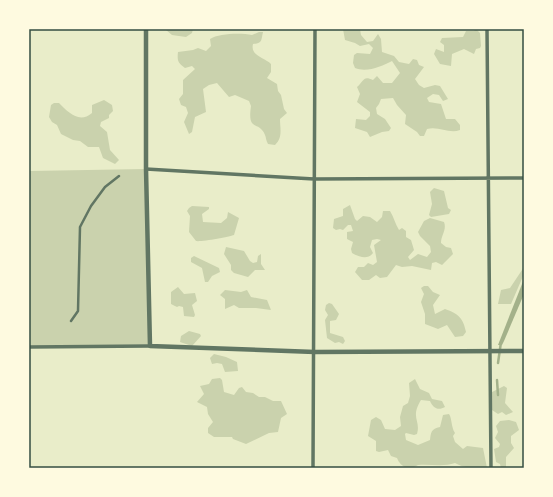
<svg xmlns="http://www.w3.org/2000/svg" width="553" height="497" font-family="Quicksand,sans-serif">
<rect width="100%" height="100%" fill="#e9edc9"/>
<path fill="#cad2ad" d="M193,29L192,33L186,37L172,35L166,30Z
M343,29H360L361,35L367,42L373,41L378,34L381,39L382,52L394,56L399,62L409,64L413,59L417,60L419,65L424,67L415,79L419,85L424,88L435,85L440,86L448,99L443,101L439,95L433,94L427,98L429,102L441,104L446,119H455L460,125V130C449,134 439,126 427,129L424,136H420L417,132L405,124L406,115L397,105L393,98L381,99L379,104L376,108L377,114L385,119L391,128L389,131L382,132L370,137L367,132L355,128L356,119L366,120L370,116V112L357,102L360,94L357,87C364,81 363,75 373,80L377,76L383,83H392L400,73L392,61C382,66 367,73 355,68L353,63L354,55L357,53L370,54L373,48L369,44L360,46L355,43L345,40Z
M476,29L480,33L481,46L480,48L476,49L474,54L464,49L452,54L451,66L440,64L434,54L436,49L444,52V45L440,42L442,38L463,37L466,31H474Z
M259,32H263C261,40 263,43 253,44C250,56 265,58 271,64V72L267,78L277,84L278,91L281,95L284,109L287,113L280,119C280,129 283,137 275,145L268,144C266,141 266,137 265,135C259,120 247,133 251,106L249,101L235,95L229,97L217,83L209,85L203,89L206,112L195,117L192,132L189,134L184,122L188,113L186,107L181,105L179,99L183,94V80L195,69L192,66L185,68C178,63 177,61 178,52L193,50L198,48L206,51L211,46L210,39C219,33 242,33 252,35Z
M104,100L112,105L113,111L109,115V118L101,122L100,126L107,132L110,150L119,160L115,164L103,158L99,147H88L80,141L73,140L61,134L57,125L52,122L49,117L51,105L54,103H59C68,112 79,124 92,113V105Z
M146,169L150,346L29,347V171Z
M434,188L444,191L448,208L451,210L449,214L431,217L429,215L432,204L430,192Z
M350,205L355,219L357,221L363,216L370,217L377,222L382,217L383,211H390C394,217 395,224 399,230L402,228L406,231V237L411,240L414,250L408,257L410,260L418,254L427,257L431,252L430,246L420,236L418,232L424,221L430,218L444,222C447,230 441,235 441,243L446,247L451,248L453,254L442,265L436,262L432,263L431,270L412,266L402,267L396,265L387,277L380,278L376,275L369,280H362L355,272L358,267H364L368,263L373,265L377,262L374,245L381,240L377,239L372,240L370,247L373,253C368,260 359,257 352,253L351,249L353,242L347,239V232L353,231L351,225H348L343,230L340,229L336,230L333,228L334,219L343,216V209Z
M192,206L209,207V209L202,214L203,222L221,223L227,218L228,212L239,218L234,235C229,237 201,242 196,241L189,232L190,216L187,211L189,208Z
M226,247L244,251L250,261L253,263L257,262L258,256L261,254V264L265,270H255L248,277L234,273L231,270V265L224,254Z
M194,256L219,268L220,272L212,276L208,282H205L202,268L191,262V258Z
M524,267V274L511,304H498L501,290L510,288Z
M424,286H428L433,292L440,295L433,305L435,314L445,309C459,314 463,318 466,332L463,336L455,337L447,325L438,329L425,324V314L421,302L424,294L421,288Z
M178,287L184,294L195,293L197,301L192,305L195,315L194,317L184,316L183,307L179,306L177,307L171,304V292Z
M225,290L241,292L247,290L251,297L267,300L271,310L256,308H239L234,305L225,309V299L220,295Z
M329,303L332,304L339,314L336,320L330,321V333L343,337L345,341L343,344L339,342L335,343L327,338L325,320L328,315L325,310L326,305Z
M189,331L200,334L201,336L192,346L180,342L181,336Z
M214,354L226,357L237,362L238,371L225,372L222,364L217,363L212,364L210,358Z
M220,378L222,380L224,392L234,395L239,388L242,387L246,392L253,393L259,397H265L273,401H281L287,414L281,418L278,432L269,433L246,444L233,439L232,437H214L208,433V428L213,422L208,414L207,407L197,402L204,394L200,386L209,384L212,379Z
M415,379L420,389L429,393L432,399L442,401L445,407C438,411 433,408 430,401L421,400C410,418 421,420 417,434L414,435L406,433L405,434L406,440L418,445L430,440C431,432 431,429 440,427L443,415L449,414C452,418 451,427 455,433L453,436L455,442L463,449L467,446L483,448L487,468C475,468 466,469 455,463C444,467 431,464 418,465C415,466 411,470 407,468C402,466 399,463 397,458L391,456L388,450L379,452L376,451V441L368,436L371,420L376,417L381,420L385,429L395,430L401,426L400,417L403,406L408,403L410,396L409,383Z
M504,386L507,388L505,403L513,412L506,415L502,412L498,414L492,410V392Z
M509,420L516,422L519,430L511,436V443L514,448L506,457V468H501L500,464L496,462L494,449L499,447L500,444L495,438L498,432L496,426L500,421Z"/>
<path fill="#a3b18a" d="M524,279V294L504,341L502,345H498Z"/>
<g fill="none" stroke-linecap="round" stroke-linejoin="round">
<path stroke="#a3b18a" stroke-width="2.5" d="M498,363L501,342
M497,380L498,395"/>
<path stroke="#617663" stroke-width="2.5" d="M71,321L78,311L80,227L91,206L105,187L119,176"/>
<path stroke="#617663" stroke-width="3.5" d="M487,29L491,468
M146,169L314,179L524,178
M29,347L150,346
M313,468L315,29"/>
<path stroke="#617663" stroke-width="4.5" d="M146,29V169L150,346L315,352L524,351"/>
</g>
<rect width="553" height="497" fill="none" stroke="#fefae0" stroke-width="60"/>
<rect x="30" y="30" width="493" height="437" fill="none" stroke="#344e41" stroke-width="1.5"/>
</svg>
